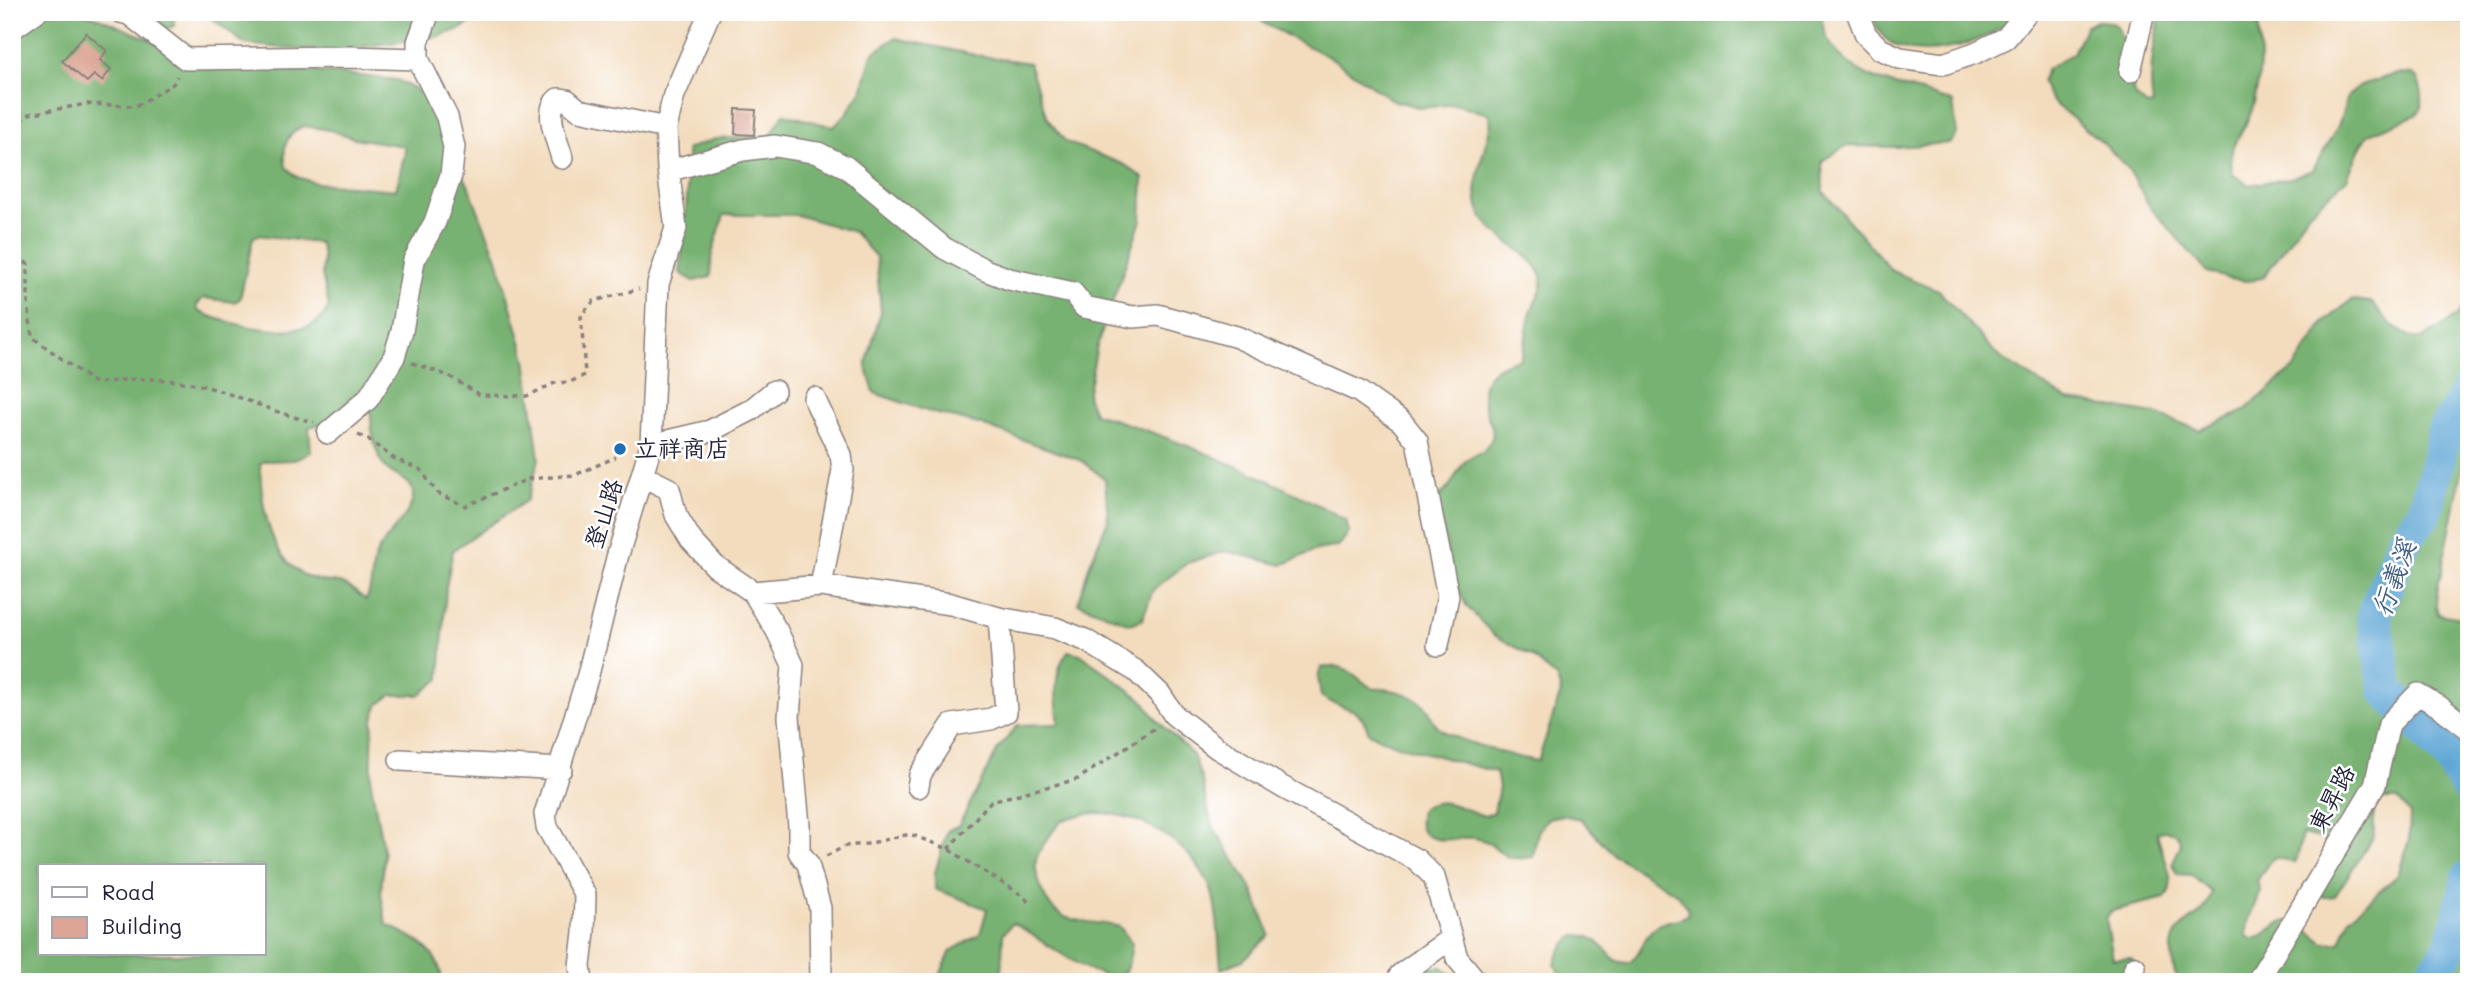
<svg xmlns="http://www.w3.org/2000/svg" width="2481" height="994" font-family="Mali,'LXGW WenKai TC',sans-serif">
<rect width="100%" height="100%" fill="#fff"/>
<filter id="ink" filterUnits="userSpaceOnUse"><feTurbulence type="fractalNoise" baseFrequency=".0143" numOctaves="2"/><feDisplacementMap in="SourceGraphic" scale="14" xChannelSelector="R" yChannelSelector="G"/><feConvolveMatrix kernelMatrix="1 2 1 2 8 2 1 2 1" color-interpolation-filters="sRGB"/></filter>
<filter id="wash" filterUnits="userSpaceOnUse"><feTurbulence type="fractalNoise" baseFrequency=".00686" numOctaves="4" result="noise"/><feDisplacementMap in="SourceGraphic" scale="28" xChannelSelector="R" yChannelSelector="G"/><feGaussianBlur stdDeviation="1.57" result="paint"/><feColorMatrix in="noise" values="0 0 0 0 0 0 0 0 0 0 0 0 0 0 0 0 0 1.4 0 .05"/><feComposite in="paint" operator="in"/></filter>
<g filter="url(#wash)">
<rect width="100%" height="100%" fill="#f3dcbd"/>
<path fill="#78b272" stroke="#4d6a56" stroke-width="2" fill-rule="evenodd" d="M47,12H79L99,18L151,40L194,67L324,72L397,80L422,93L437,117L468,185L497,258L526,359L539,459L527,500L453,550L446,587L440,679L419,695H391L378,705L373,720L371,783L384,855L381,893L386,924C411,936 441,950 442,982H12V34ZM304,126L330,130L354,138L404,146L405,152L396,190L316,183L297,177L286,167C282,149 285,133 304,126ZM258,235L320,243L323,257L322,274L329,307C324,316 317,325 305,327C276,335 225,324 198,311L197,305L203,298L234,302L240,299L253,238ZM371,411C370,427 375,456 386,468C394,477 412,479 413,493C415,513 385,535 377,553C370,568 374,585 366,600C358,594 348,584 338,583C326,581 318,582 306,576C268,557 261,503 260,464L265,461L294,460L311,452L309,427ZM40,866H264V954H40Z
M135,12H173L174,26L162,30Z
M204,12H488L462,28L440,36L340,50L293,49L245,44Z
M1252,12H1822C1819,44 1851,70 1879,80C1904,89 1929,92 1953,103L1957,134L1950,143L1895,147L1846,146L1822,161L1823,191L1892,271L1938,290L1999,357L2068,400L2155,414L2200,430L2243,412L2295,367L2324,323L2351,300L2371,302C2386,319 2398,336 2422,339L2458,315L2469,301V438L2437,592L2436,606L2438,614L2469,619V982H2177C2172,964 2166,938 2184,925C2199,913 2206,912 2211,892L2191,875L2177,874L2173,863L2181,844L2177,834L2165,830L2157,833C2160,853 2180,881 2165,898L2111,911L2106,919L2113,959L2130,958L2140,967L2143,982H1578L1560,974L1555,965C1562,940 1579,924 1602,946C1607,951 1612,959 1618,961C1621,963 1625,962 1629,963C1642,954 1643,936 1655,927C1665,919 1677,922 1687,915L1688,909L1676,893L1614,855L1581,819L1562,815L1548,818L1538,832L1533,857C1494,863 1507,847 1479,839C1462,834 1440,846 1425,834C1417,828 1420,819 1421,809C1442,794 1461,809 1485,816L1494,812L1499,787L1496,772L1393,744L1369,733C1358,701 1344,713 1321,696L1318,677L1321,668C1346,661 1353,676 1373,689C1390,688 1411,693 1424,705C1431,711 1432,723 1439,728C1451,739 1521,759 1538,761L1561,692L1557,679L1533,657L1494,635L1467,607L1453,577L1436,498C1460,485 1454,458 1483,452C1485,448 1491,443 1492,438C1495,428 1488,420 1486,411C1476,380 1491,366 1520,359C1527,344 1526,328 1531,312C1534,302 1542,293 1542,282C1542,255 1491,240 1480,212C1469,184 1486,150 1491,123L1488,114L1455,104L1422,108L1392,100L1333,59L1265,24ZM2384,799H2398L2410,814L2409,840L2398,875L2349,918L2340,942L2324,943L2305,928L2286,921C2273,925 2266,935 2253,940L2246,935L2249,918L2260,892L2257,881L2270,861L2276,857L2295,863L2298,855L2302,834L2324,839L2329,848L2308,889L2325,897L2335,896L2374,836V806Z
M1873,12H2015C2010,18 2006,25 2000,28C1968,50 1880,72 1873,12Z
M2161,12H2258C2259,37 2262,64 2257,88C2255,96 2254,107 2250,115C2239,142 2228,140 2232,174L2249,185L2290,178L2313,170L2338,126L2348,96L2358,87L2382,78L2401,73L2412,74L2418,79L2422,93V108L2416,115L2369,134L2361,145L2347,179L2309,212L2264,277L2248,281L2229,279L2207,272L2148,204L2128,168L2103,143L2054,103L2046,91L2042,81L2047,69L2073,53L2086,26L2097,21L2109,22L2117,26L2124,43L2134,95L2147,106L2153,105C2148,74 2154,43 2161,12Z
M2433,12H2469V23L2434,18Z
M895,38L975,55L1029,63L1047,118L1066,142L1125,165L1143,178L1141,220L1097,346L1087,396L1094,413C1178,439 1269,477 1346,520L1349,532L1339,546L1316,550L1282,565L1226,551L1187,563L1153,590L1142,620L1130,624L1078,603L1089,566L1108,520L1105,479L1082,461L979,424L930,412L874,393L866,365L881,311L876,257L854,232L797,215H724L712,254L711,277L694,281L680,273L687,197V149L715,139L770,136L784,114L834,127L847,113L862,90L872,54Z
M1068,651L1080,654L1144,701L1156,719L1193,755L1202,780L1207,807L1214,828L1251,887L1270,935L1243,960L1221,969C1219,947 1218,903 1209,884C1188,839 1125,802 1076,816C1071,818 1065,818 1061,822C1056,826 1052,833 1048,838C1036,855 1032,862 1039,882C1043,896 1049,909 1063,916C1073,922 1106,923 1120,927L1132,944C1130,953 1130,964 1125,971C1104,994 1034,931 1012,923L1003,934L1001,982H937L951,951L980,934L987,909L935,889V873L947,831L959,825L998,749L1018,725L1059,724C1056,700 1052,671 1068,651Z
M1434,967H1442L1459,982H1421L1424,972Z"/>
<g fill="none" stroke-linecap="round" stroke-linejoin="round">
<path stroke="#5ea6d5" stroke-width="35" d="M12,14L15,12
M2469,391L2445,430L2425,512L2404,540L2374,615L2387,691L2447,754L2469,789
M2427,982L2453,943L2469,878"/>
</g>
<g id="blocks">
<path fill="#dca596" d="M86,33L107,51L100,60L111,69L102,81L94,75L87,82L62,61Z
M736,109L756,110L754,135L735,134Z"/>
</g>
</g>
<g filter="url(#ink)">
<use href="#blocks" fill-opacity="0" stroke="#8a7f7c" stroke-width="2"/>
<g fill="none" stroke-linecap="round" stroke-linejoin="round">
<g stroke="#8a7f7c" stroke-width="24">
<path id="minor" d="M121,12L129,14L186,59L349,57L418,59V42L429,12
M1857,12L1866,35L1880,49L1900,58L1943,64L1975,53L2006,38L2027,12
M12,29L36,12
M2130,71L2144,12
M562,158C558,142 543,111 558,99L567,100L579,110L666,128
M668,169L679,168L743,150L775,146L818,153L846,167L944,248L985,270L1009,279L1073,293L1084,307L1133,317L1158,315L1237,337L1358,391L1402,422L1417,441L1448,596L1438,645
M814,398L841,455L843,470L821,586
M328,433L368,399L394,357L402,331L414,260L435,222L451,175L454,147L447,117L418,59
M651,445L710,431L751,410L774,391
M643,476L669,489L676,515L691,540L715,566L753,592L821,586L951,604L999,618L1055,628L1085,640L1136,671L1160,694L1174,715L1217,748L1284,788L1417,860L1434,877L1457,958L1477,982
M753,592L777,631L793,665L789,717L799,826V852L808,864L820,908L821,982
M400,760L561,769
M918,787L920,775L952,725L991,719L1006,712L999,618
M1400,975L1450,939
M582,982L580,966L584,932L585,895L547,827L545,814L588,675L617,558L651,445L658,284L676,228L668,169L666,128L674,95L710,12
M2131,982L2135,967
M2257,982L2375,785L2389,724L2418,694L2440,707L2469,729"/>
</g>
<path stroke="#8a7f7c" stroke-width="3.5" stroke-dasharray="5 5" stroke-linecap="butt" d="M12,127L29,114L87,104L136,106L173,84L177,76
M12,175L17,184L15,198H12
M12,246L28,265V302L32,337L95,383C105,383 113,381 122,380C141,378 164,379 183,382C227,388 269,413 314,422
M412,363L449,376L480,395L527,396L555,383L570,382L585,375L581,315L594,301L639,289
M358,435L368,439L393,458L421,470L437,493L465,506L528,479L575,475L616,457
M948,849L991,801L1078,779L1158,726
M826,856L846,846L867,844L910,834L948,849L1025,897L1029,904"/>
<use href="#minor" stroke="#fff" stroke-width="21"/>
</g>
</g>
<circle fill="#1f6fb2" stroke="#fff" stroke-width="2.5" cx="620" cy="449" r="7"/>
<g text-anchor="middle" stroke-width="5" stroke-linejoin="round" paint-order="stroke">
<g font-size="24" fill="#22223b" stroke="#fff" text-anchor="start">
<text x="634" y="457">立祥商店</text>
</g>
<g font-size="24" fill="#22223b" stroke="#fff">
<text transform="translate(604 514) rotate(-72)" y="8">登山路</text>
<text transform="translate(2332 799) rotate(-63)" y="8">東昇路</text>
</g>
<g font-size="26" font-style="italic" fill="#3d5d80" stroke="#fff">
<text transform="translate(2394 578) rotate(-70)" y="9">行義溪</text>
</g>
</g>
<rect width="2481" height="994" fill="none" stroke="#fff" stroke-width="42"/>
<rect x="38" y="864" width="228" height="91" fill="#ffffff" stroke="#a7a7b1" stroke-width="2"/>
<rect x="52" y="887" width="35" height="10" fill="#ffffff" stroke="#a7a7b1" stroke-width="2"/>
<text x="102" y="900" font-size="21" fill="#22223b">Road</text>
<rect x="52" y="917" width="35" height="21" fill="#dca596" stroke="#a7a7b1" stroke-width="2"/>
<text x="102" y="934" font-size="21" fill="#22223b">Building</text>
</svg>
